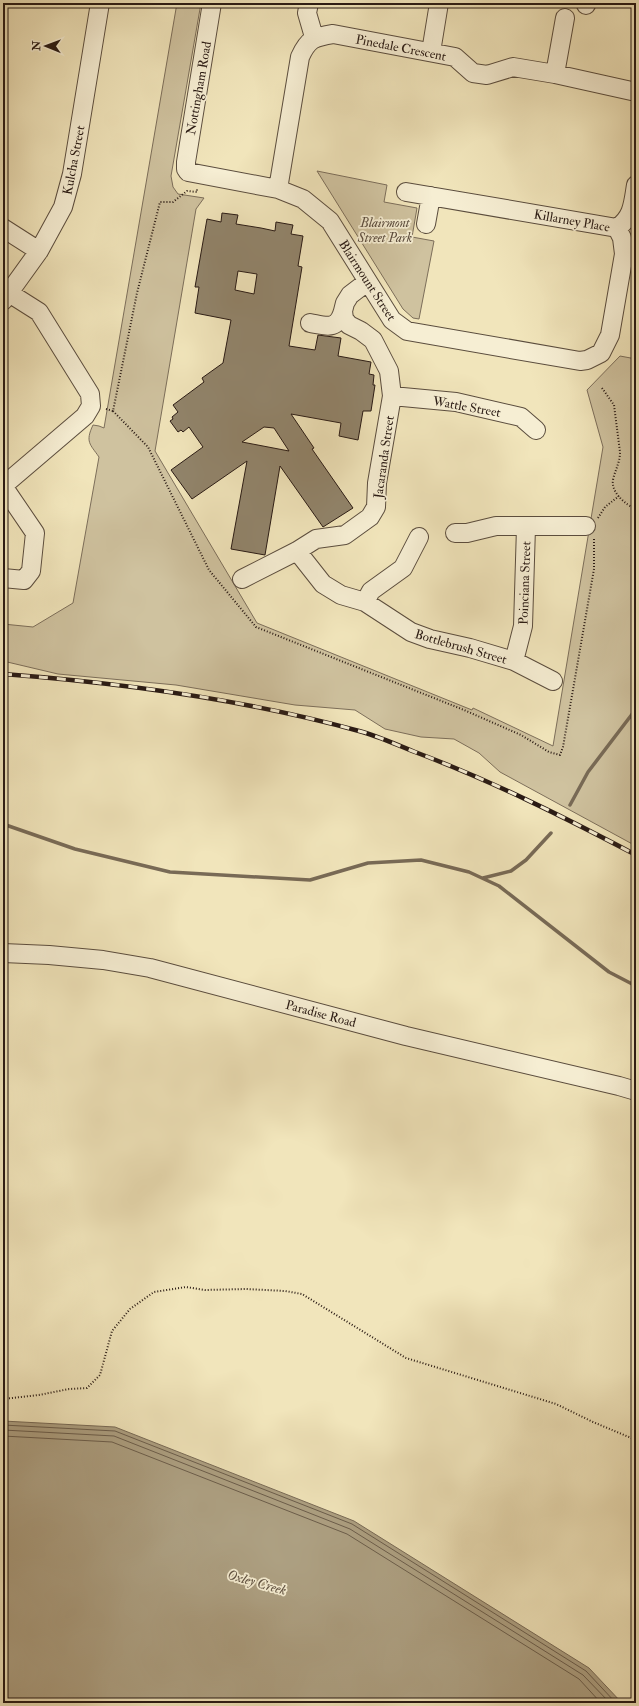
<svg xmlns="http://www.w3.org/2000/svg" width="639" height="1706" font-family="'IM FELL Double Pica',serif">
<rect width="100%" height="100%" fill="#f1e5bb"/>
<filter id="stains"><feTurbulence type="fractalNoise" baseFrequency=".005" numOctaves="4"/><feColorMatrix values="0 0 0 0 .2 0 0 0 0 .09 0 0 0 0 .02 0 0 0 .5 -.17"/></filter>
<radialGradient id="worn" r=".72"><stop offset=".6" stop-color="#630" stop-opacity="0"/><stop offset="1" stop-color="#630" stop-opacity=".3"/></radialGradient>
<path fill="#cfc29f" stroke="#7c6e5a" d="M177,3H201L171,176L173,187L178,194L204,198L196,209L155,451L257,623L472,710L473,708L553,746L603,447L587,390L620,356L636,359V846L500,772L479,753L454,739L421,737L385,729L355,710L295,705L176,685L58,674L3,661V624L33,627L73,603L99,457C90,444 85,442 93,425L99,426L104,428Z
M317,171L387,185L384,202L417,208L412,237L434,241L419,319L413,318L403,309Z"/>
<path fill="#ada082" stroke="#786a56" d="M3,1421L115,1427L354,1521L589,1668L622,1703H3Z"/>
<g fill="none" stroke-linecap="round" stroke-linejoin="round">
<path stroke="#6b5d4b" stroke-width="1" d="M3,1425L115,1431L352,1524L586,1671L616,1703
M3,1430L114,1436L350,1529L583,1675L610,1703
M3,1436L112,1442L347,1534L579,1679L601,1703"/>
<path stroke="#786a56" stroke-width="3.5" d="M570,805L588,772L636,709
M3,824L75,849L170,872L310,880L368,863L421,860L469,872L499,886L609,972L636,986
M483,878L511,871L526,860L551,833"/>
</g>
<path fill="#91846b" stroke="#291a14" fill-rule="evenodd" d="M222,213L238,215L236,224L261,228L275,231L276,222L293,225L291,234L303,236L298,266L302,267L289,346L315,350L318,335L341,338L338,356L371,362L369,374L374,375L373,385H375L371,411H363L358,440L339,436L341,423L291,414L314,448L312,449L353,508L323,527L280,466L265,555L231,549L247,461L192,499L171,470L203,447L189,427L183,432L181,430L178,432L170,421L173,419L172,417L178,412L173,405L204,382L202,378L223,363L231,320L195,313L199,287H195L207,219L221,222ZM238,271L257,274L254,294L235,290ZM264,427L274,428L289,451L242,442Z"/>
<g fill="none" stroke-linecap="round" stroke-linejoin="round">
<g stroke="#5b4d3e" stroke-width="20">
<path id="minor" d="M212,3L186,162V169L188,172L278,189L303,199L330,221L392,320L407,331L580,361L587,360L601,353L610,335L624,254L622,238L617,228L406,192
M309,3L307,13L314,37
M586,5V3
M431,52L439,3
M555,74L565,18
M278,189L300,57C308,39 314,37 333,34L455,57L473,73L487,75L513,67L555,74L636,92
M426,224L431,196
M3,228L39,251
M617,228C633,217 633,203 636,185
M3,301L39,251L63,207L72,174L100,3
M310,323C326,326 337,331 343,311
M392,396L456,402L521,417L536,430
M3,486L85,416L91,406L90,394L39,312L9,293
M3,486L35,533L31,571L24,580L3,578
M455,533H467L496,526H586
M297,551L323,584L341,595L365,602L411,632L430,639L470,648L514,661L553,681
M242,579L297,551L316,539L345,535L370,517L376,507L377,483L392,396L389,371L373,340L361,331L349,325L344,319L343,311L345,303L350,295L367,282
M365,602L371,591L403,568L419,537
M514,661L523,626L526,527
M3,953L49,955L103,960L150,968L406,1036L619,1086L636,1091"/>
</g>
<path stroke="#291a14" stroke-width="2" stroke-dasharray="1 2" stroke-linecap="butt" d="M602,388L614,405L620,452C620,463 615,470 613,480C611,493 626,505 636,509
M106,409L113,411L137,293L160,202H173L187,191L197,192V188
M113,411L148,447L209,570L256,627L464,710L521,735L549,752L560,755L563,747L594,569V539
M598,518L605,507L619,496
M3,1399L39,1395L69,1389L87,1388L100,1375L112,1331L130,1309L154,1292L186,1287L205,1290L246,1289L285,1291L302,1294L406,1358L556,1404L593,1422L636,1440"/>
<use href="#minor" stroke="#f6eed3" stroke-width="18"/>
<g stroke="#291a14" stroke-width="4.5">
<path id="rail" d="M3,674C123,683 243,699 359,731C378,736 397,745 415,752C492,781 564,817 636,855"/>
</g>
<use href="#rail" stroke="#f6eed3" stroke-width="3" stroke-dasharray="9" stroke-linecap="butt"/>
</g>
<g text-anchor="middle" stroke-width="3.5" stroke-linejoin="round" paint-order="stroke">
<g font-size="13" fill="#291a14" stroke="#f6eed3">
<text transform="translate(401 47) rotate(11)" y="5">Pinedale Crescent</text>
<text transform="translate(198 88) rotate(-80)" y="5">Nottingham Road</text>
<text transform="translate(73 160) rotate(-79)" y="5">Kulcha Street</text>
<text transform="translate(572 220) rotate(10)" y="5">Killarney Place</text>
<text transform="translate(368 280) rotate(57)" y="5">Blairmount Street</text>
<text transform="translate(467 406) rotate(10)" y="5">Wattle Street</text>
<text transform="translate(383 457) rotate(-82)" y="5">Jacaranda Street</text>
<text transform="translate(524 583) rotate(-88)" y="5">Poinciana Street</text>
<text transform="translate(461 646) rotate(16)" y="5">Bottlebrush Street</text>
<text transform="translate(321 1013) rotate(15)" y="5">Paradise Road</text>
</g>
<g font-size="13" font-style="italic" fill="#5b4c3e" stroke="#f6eed3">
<text x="385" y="227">Blairmont<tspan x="385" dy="15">Street Park</tspan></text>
</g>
<g font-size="14" font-style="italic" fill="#5e5040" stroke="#f6eed3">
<text transform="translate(257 1582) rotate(16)" y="5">Oxley Creek</text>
</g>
</g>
<rect width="639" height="1706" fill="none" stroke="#f1e5bb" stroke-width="16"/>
<rect x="4" y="4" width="631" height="1698" fill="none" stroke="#291a14" stroke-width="2"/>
<rect x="8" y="8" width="623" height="1690" fill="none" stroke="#291a14"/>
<g transform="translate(46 46) rotate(271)" stroke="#f6eed3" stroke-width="3" paint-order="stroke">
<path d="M0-3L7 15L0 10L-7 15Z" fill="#291a14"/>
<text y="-6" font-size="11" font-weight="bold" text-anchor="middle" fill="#291a14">N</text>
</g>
<rect width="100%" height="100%" filter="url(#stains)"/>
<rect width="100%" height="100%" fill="url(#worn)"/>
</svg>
